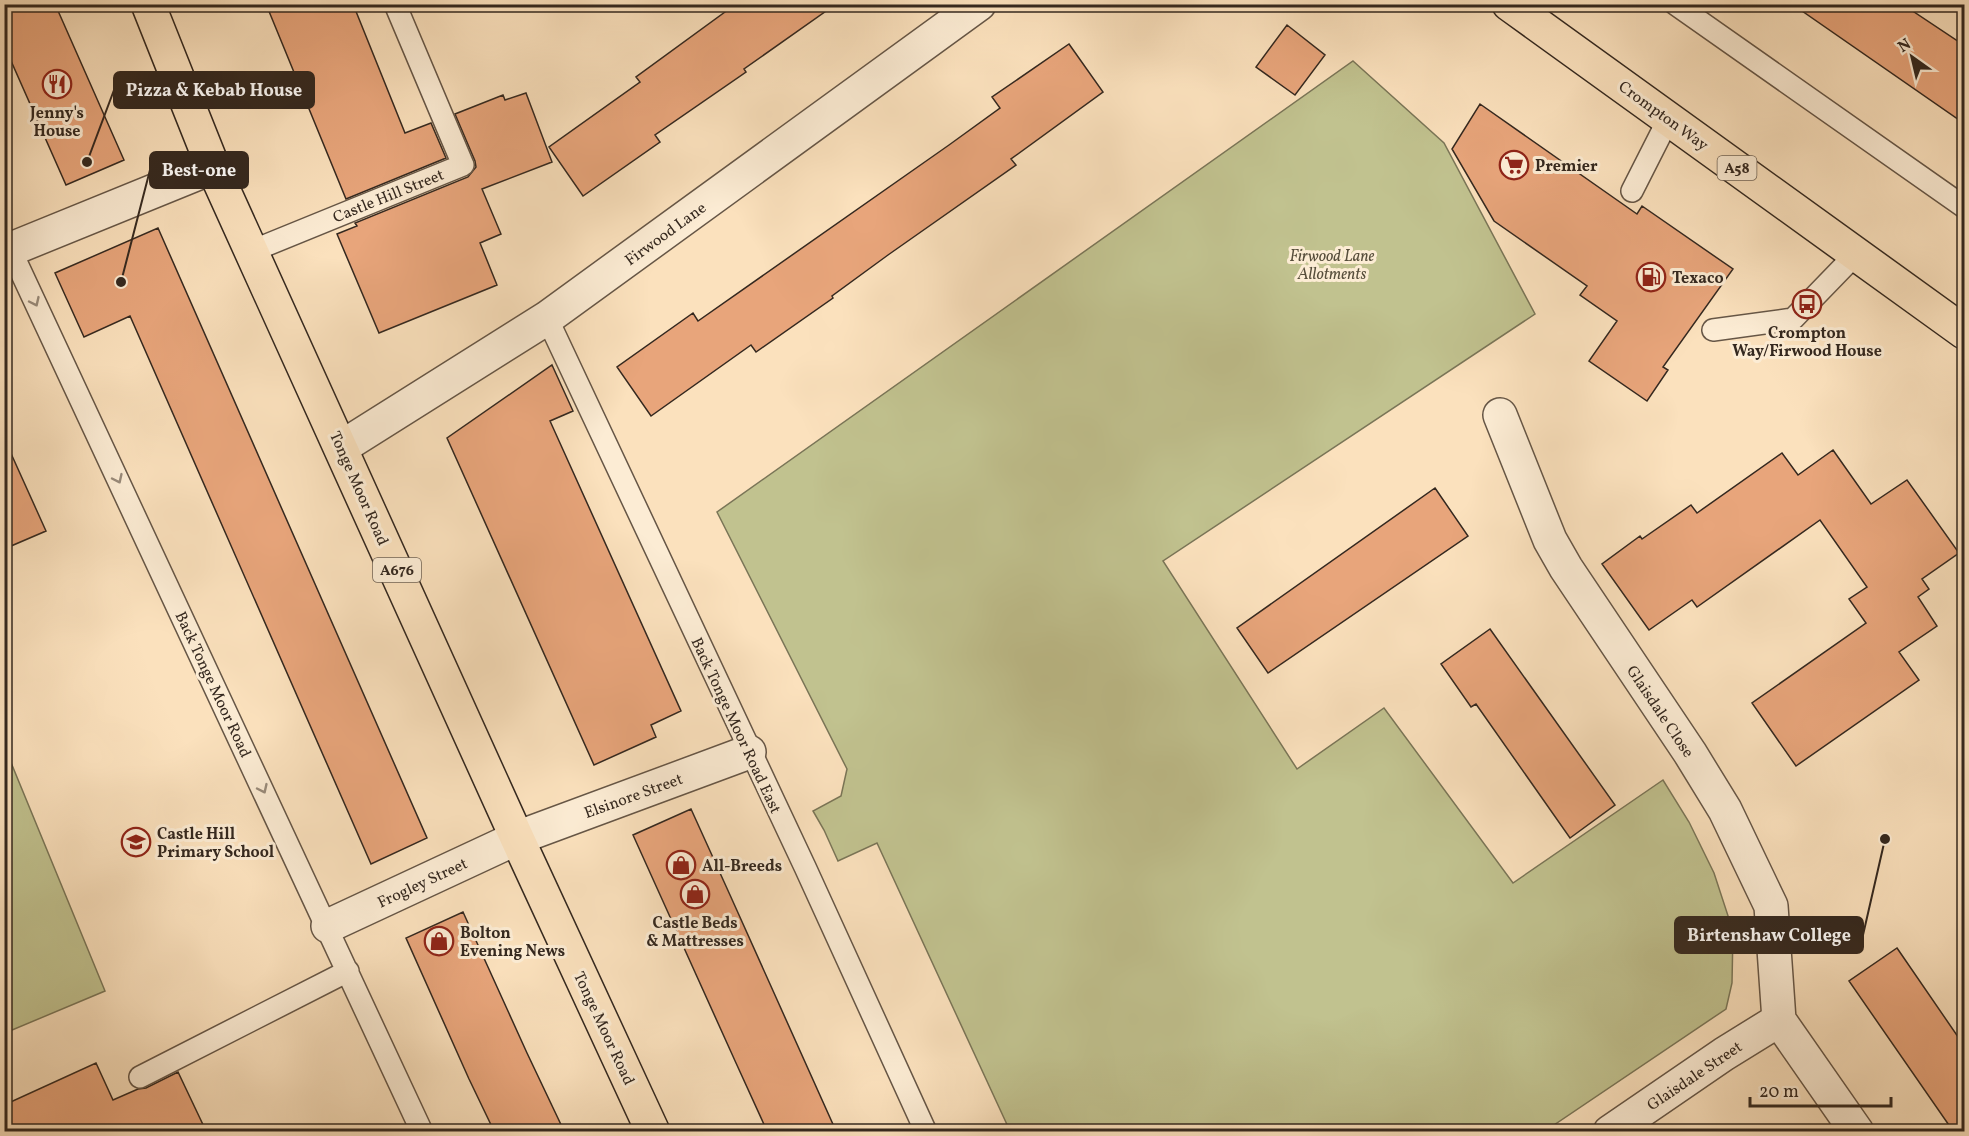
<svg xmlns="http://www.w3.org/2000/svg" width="1969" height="1136" font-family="Vollkorn,serif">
<rect width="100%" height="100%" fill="#fbe1bd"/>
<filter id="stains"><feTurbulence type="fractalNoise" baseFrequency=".00333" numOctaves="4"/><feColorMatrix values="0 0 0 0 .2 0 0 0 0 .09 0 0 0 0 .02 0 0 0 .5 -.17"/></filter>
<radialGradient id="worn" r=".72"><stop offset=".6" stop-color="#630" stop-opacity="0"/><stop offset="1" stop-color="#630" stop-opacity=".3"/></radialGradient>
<path fill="#c1c28f" stroke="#7a7557" stroke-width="1.5" d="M1353,61L1444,143L1535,314L1163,561L1297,769L1384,708L1513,883L1663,780L1689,822L1714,873L1733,931L1732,983L1726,1009L1545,1131H1010L877,843L838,861L824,830L813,811L841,796L847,769L717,512Z
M5,748L105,991L5,1033H4Z"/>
<path fill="#e8a57b" stroke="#34281f" stroke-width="1.5" d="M4,4H55L124,160L66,185L4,45Z
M266,4H353L405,133L431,123L446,158L346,199Z
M736,4H836L744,69L746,72L655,135L660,142L583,196L549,147L640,82L636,77Z
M1792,4H1902L1965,46V124Z
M1287,25L1325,55L1295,95L1256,67Z
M1069,44L1103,92L1011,159L1016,165L888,255L832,296L833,298L756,352L751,345L651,416L617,367L693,313L698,321L949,145L1000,108L992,97Z
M526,93L552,162L482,189L501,234L480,243L497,285L379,333L337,234L357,226L355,223L468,177L476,167L475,161L455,114L503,95L505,100Z
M1480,104L1637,214L1642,206L1733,269L1663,367L1668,370L1647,401L1589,361L1617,321L1580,295L1587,286L1494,221L1452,149Z
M158,228L427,838L371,864L130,316L84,337L55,273Z
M552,365L573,411L550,421L681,711L651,725L656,737L594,765L447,438Z
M4,438L46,531L4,549Z
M1833,450L1871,504L1907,480L1959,553L1922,579L1929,589L1918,597L1937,626L1899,652L1919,680L1796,766L1752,703L1866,623L1849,599L1867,587L1820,520L1697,607L1692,600L1649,630L1602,564L1640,536L1642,539L1691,505L1697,513L1782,453L1798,475Z
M1435,488L1468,536L1268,673L1237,628Z
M1490,629L1615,805L1570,838L1476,704L1471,707L1441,664Z
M691,809L730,895L836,1131H767L736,1063L633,835Z
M463,912L527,1053L564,1131H494L469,1079L406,938Z
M1897,948L1965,1047V1131H1953L1849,981Z
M96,1063L113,1100L138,1089L146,1088L178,1072L206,1131H4V1105Z"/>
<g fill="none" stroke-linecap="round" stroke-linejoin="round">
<g stroke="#665646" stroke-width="24">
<path id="service" d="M1675,4L1964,207
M1632,191L1669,118
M6,240L422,1132
M252,251L463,165L395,4
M547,318L805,867L926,1132
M1713,330L1793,319L1856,254
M140,1077L348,971"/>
</g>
<g stroke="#665646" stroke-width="36">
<path id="minor" d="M4,252L213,167
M1500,415L1550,540L1566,568L1690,753L1725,810L1771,906L1779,1020
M342,447L547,318L979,4
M328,926L517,838L749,752
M1779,1020L1857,1132
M1610,1132L1724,1054L1779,1020"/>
</g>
<g stroke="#34281f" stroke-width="36">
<path id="primary" d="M148,4L213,167L517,838L653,1132"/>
</g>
<g stroke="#34281f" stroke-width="36">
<path id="trunk" d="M1509,4L1964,332"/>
</g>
<use href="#service" stroke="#fcecd4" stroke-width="21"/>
<use href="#minor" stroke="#fcecd4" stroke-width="33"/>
<use href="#primary" stroke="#fbe1bd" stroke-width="33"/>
<use href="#trunk" stroke="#fbe1bd" stroke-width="33"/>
</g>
<defs><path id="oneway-chevron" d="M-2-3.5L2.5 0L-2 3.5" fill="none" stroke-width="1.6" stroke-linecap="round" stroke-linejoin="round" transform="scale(1.5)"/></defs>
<g stroke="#988a7a">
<use href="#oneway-chevron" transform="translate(35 302) rotate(65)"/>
<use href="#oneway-chevron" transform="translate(118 479) rotate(65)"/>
<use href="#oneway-chevron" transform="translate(263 789) rotate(65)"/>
</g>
<defs>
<g id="restaurant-ring" transform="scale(1.5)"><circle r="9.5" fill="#fcecd4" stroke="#8f2418" stroke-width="1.5"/><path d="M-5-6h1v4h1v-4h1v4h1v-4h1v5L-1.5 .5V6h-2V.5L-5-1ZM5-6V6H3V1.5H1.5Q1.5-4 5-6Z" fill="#8f2418"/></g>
<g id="supermarket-ring" transform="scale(1.5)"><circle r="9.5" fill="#fcecd4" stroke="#8f2418" stroke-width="1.5"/><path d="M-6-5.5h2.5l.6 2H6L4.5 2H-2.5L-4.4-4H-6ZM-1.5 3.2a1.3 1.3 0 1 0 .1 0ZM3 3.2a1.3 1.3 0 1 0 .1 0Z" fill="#8f2418"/></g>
<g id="fuel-ring" transform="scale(1.5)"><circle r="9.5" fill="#fcecd4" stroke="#8f2418" stroke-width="1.5"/><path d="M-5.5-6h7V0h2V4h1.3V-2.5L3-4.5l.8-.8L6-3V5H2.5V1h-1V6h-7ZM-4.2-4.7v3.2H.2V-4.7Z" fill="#8f2418"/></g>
<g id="bus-ring" transform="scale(1.5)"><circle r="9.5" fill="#fcecd4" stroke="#8f2418" stroke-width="1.5"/><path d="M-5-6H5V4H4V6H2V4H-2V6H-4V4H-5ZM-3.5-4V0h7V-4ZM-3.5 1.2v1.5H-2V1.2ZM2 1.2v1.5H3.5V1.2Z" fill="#8f2418"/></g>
<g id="school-ring" transform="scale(1.5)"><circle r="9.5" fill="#fcecd4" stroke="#8f2418" stroke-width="1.5"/><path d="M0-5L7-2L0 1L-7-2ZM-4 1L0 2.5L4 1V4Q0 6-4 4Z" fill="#8f2418"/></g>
<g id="shop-ring" transform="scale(1.5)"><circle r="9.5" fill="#fcecd4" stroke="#8f2418" stroke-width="1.5"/><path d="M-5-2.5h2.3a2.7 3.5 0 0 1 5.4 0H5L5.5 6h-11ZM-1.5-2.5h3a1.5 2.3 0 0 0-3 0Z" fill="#8f2418"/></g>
</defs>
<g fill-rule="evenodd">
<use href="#restaurant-ring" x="57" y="84"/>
<use href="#supermarket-ring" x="1514" y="165"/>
<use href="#fuel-ring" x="1651" y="277"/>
<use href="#bus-ring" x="1807" y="304"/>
<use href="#school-ring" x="136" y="842"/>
<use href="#shop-ring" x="681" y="865"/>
<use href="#shop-ring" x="695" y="894"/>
<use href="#shop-ring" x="439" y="941"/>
</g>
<g text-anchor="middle" stroke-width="6" stroke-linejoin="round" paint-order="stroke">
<g fill="#fcecd4" stroke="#706355" stroke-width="1.5">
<rect x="1717.5" y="156" width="39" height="24" rx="4.5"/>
<rect x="373" y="558" width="48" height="24" rx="4.5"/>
</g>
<g font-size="15" font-weight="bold" fill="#34281f">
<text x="1737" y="173">A58</text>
<text x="397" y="575">A676</text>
</g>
<g font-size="16" font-weight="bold" fill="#34281f" stroke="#fcecd4" text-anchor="start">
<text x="57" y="118" text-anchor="middle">Jenny's<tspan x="57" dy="18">House</tspan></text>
<text x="1535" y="171">Premier</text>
<text x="1672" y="283">Texaco</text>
<text x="1807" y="338" text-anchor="middle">Crompton<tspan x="1807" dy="18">Way/Firwood House</tspan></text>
<text x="157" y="839">Castle Hill<tspan x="157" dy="18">Primary School</tspan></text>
<text x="702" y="871">All-Breeds</text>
<text x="695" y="928" text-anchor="middle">Castle Beds<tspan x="695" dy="18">&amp; Mattresses</tspan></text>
<text x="460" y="938">Bolton<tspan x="460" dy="18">Evening News</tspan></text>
</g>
<g font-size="16" fill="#34281f" stroke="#fcecd4">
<text transform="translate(1664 115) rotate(36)" y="6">Crompton Way</text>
<text transform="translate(388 195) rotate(-22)" y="6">Castle Hill Street</text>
<text transform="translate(665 233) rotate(-36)" y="6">Firwood Lane</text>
<text transform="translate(360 488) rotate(66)" y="6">Tonge Moor Road</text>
<text transform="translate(214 684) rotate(65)" y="6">Back Tonge Moor Road</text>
<text transform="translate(1661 711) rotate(56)" y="6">Glaisdale Close</text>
<text transform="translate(737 725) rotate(65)" y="6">Back Tonge Moor Road East</text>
<text transform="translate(633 795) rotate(-20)" y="6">Elsinore Street</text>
<text transform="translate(422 882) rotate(-25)" y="6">Frogley Street</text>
<text transform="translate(605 1028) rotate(65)" y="6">Tonge Moor Road</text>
<text transform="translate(1694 1075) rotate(-34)" y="6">Glaisdale Street</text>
</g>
<g font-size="16" font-style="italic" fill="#574e3b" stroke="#fcecd4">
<text x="1332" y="261">Firwood Lane<tspan x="1332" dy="18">Allotments</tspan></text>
</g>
</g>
<path fill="none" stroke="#34281f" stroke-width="2" d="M87 162L114 90M121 282L150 170M1885 839L1863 935"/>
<g fill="#34281f" stroke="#fcecd4" stroke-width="2">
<circle cx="87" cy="162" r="6"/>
<circle cx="121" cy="282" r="6"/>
<circle cx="1885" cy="839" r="6"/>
</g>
<g fill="#34281f" stroke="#34281f" stroke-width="2">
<rect x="114" y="72" width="200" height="36" rx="6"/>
<rect x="150" y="152" width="98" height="36" rx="6"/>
<rect x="1675" y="917" width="188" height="36" rx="6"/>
</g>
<g font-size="18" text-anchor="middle" font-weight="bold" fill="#fff">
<text x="214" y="96">Pizza &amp; Kebab House</text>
<text x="199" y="176">Best-one</text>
<text x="1769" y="941">Birtenshaw College</text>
</g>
<rect width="1969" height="1136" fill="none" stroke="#fbe1bd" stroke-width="24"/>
<rect x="6" y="6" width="1957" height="1124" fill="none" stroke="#34281f" stroke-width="3"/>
<rect x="12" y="12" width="1945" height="1112" fill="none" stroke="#34281f" stroke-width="1.5"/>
<g transform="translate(1912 57) rotate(326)" stroke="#fcecd4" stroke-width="4.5" paint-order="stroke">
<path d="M0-4.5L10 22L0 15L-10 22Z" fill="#34281f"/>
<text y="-9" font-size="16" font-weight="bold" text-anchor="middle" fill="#34281f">N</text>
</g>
<path d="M1750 1097v9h141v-9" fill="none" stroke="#34281f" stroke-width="3"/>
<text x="1759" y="1097" font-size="18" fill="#34281f" stroke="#fcecd4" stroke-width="4.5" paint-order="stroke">20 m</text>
<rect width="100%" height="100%" filter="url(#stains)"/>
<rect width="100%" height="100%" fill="url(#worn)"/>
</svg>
